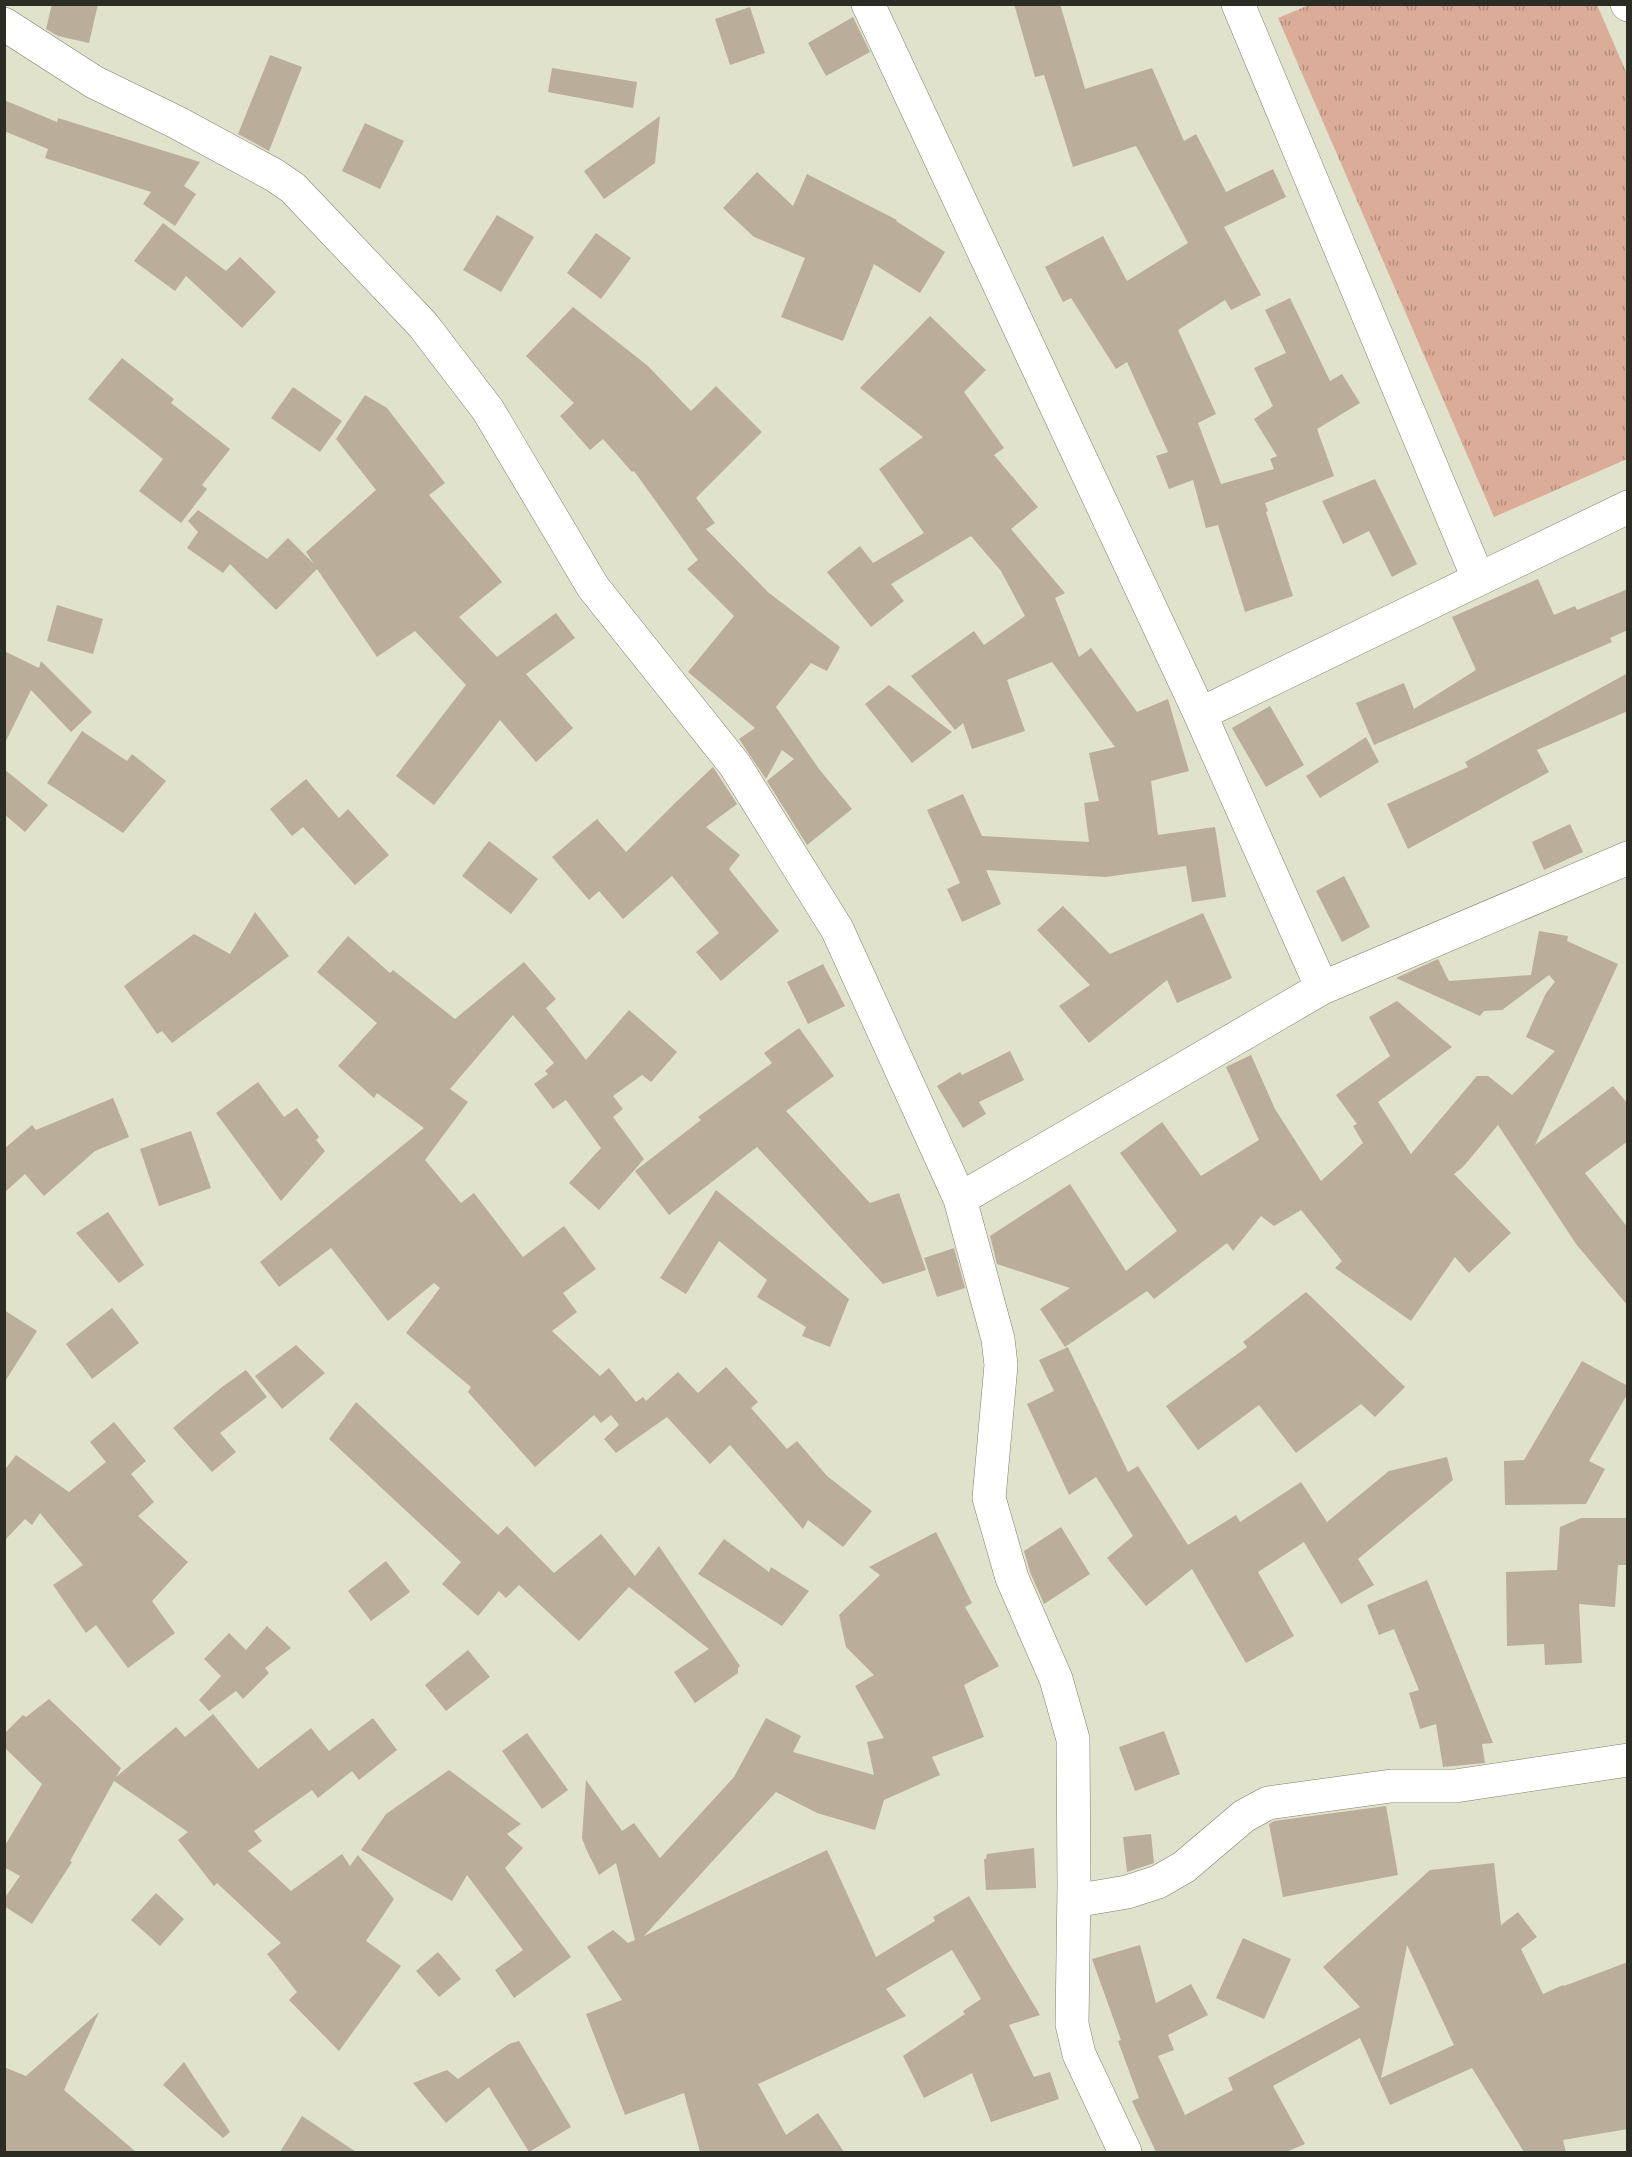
<svg xmlns="http://www.w3.org/2000/svg" width="1632" height="2157" font-family="'Varela Round',sans-serif">
<defs>
<pattern id="park-tufts" width="24" height="20" patternUnits="userSpaceOnUse" patternTransform="scale(1.5)"><rect width="24" height="20" fill="#dbad98"/><path d="M3 7l-1-3M5 7V3M7 7l1-3M15 17l-1-3M17 17v-4M19 17l1-3" fill="none" stroke="#b28d7c"/></pattern>
</defs>
<rect width="100%" height="100%" fill="#e0e2cb"/>
<path fill="url(#park-tufts)" d="M1309,5H1597L1627,74V459L1494,517L1278,18Z"/>
<path fill="#baad9a" fill-rule="evenodd" d="M52,4H98L89,43L58,36L46,29Z
M1014,4H1060L1085,89L1152,68L1184,141L1196,134L1226,192L1273,169L1286,197L1224,227L1261,295L1231,310L1225,300L1178,330L1216,414L1198,423L1221,484L1274,469L1270,459L1277,456L1254,419L1273,406L1254,368L1286,353L1265,310L1290,298L1330,381L1342,374L1360,403L1317,429L1334,476L1265,503L1268,511L1266,512L1293,596L1245,612L1218,525L1206,528L1193,480L1169,489L1156,456L1168,452L1127,362L1116,369L1071,298L1063,302L1045,267L1103,236L1127,281L1188,243L1136,146L1073,167L1044,75L1035,77Z
M750,7L765,53L730,65L715,19Z
M853,17L870,52L826,76L808,43Z
M270,55L302,67L269,151L238,134Z
M552,68L637,82L633,108L548,92Z
M4,100L57,122L58,118L200,162L184,186L196,194L175,226L143,204L151,192L45,158L48,149L4,131Z
M660,116L655,163L604,199L584,171Z
M365,123L404,141L380,189L342,171Z
M757,172L793,206L807,174L897,220L896,221L945,252L920,293L874,264L843,341L781,317L805,258L754,237L723,208Z
M497,215L534,237L501,292L463,270Z
M163,223L226,271L240,257L276,292L242,328L186,276L175,291L134,261Z
M596,233L631,258L601,299L567,273Z
M573,307L648,366L691,411L716,386L762,432L696,498L715,523L706,529L769,593L840,647L827,671L811,663L776,707L819,769L852,809L807,845L767,781L794,759L782,750L766,779L739,739L755,728L688,672L734,616L687,569L698,560L634,471L632,472L603,439L590,450L560,416L574,403L526,356Z
M930,316L986,370L964,392L1004,448L994,455L1038,507L1011,529L1065,593L1055,598L1079,657L1091,648L1137,712L1168,699L1189,771L1151,781L1158,835L1215,827L1226,897L1192,902L1186,866L1105,877L986,870L1001,904L962,922L947,889L960,883L927,810L963,794L982,836L1089,842L1084,803L1099,801L1089,753L1115,747L1052,662L1007,680L1025,731L972,749L963,723L955,730L911,676L974,631L984,645L1025,616L1001,571L971,536L891,584L904,601L871,627L827,572L860,546L873,563L924,533L879,469L923,437L860,388Z
M122,358L174,399L171,403L230,449L202,485L207,489L181,523L139,491L163,459L88,399Z
M293,387L342,421L320,452L271,418Z
M365,395L387,408L445,483L429,495L502,582L459,617L497,657L556,613L575,638L526,674L573,728L536,762L500,720L434,805L396,776L466,685L415,631L377,657L317,569L276,610L230,564L223,573L187,548L198,532L188,521L198,510L267,559L288,538L314,564L306,552L376,490L336,439Z
M1375,479L1417,564L1392,577L1369,531L1343,544L1322,501Z
M1538,579L1554,615L1575,606L1577,610L1628,589V630L1610,638L1612,642L1374,745L1356,703L1404,683L1414,709L1476,670L1452,617Z
M57,605L103,619L93,654L47,641Z
M4,651L39,668L41,661L92,712L71,732L31,690L4,745Z
M1628,673V711L1537,750L1549,772L1408,849L1387,804L1468,767L1465,762Z
M889,685L952,732L912,763L865,704Z
M1270,706L1304,765L1266,787L1232,728Z
M82,731L127,761L132,754L166,781L123,833L47,783Z
M1366,737L1379,762L1320,798L1306,776Z
M713,767L737,804L706,827L740,855L729,869L779,931L721,981L696,952L719,933L672,876L623,919L599,891L589,900L552,857L597,819L626,852L675,803Z
M4,769L48,805L25,832L4,814Z
M306,779L339,818L348,809L389,855L355,885L303,827L292,836L270,809Z
M1570,824L1583,852L1544,870L1532,842Z
M489,841L538,879L511,914L462,876Z
M1344,876L1370,927L1342,942L1316,891Z
M1063,906L1110,954L1203,913L1232,978L1177,1003L1167,980L1089,1043L1059,1006L1090,985L1037,930Z
M255,912L289,956L172,1043L162,1031L157,1034L124,986L194,934L230,954Z
M1539,931L1568,936L1567,941L1618,964L1535,1145L1613,1086L1628,1104V1141L1585,1173L1628,1228V1306L1576,1244L1498,1125L1463,1167L1454,1174L1511,1233L1469,1273L1455,1257L1411,1321L1335,1268L1342,1261L1301,1210L1274,1226L1261,1216L1233,1251L1227,1243L1154,1299L1147,1291L1065,1347L1040,1309L1070,1288L997,1264L990,1236L1070,1184L1126,1271L1177,1231L1120,1153L1162,1122L1201,1176L1259,1140L1226,1067L1251,1055L1275,1109L1321,1181L1363,1143L1353,1126L1357,1124L1336,1095L1390,1056L1369,1017L1397,1001L1452,1047L1378,1102L1411,1154L1477,1076H1488L1512,1095L1555,1051L1526,1037L1546,993L1555,982L1549,975L1502,1010L1484,1011L1480,1016L1396,978L1438,959L1449,981L1531,975Z
M348,936L390,973L393,970L455,1019L524,962L556,999L546,1008L586,1060L629,1010L677,1052L651,1082L642,1075L613,1096L623,1109L613,1117L644,1159L599,1210L569,1183L601,1148L566,1100L553,1109L534,1084L548,1074L545,1071L554,1063L513,1015L450,1089L468,1102L425,1160L461,1203L474,1193L523,1257L564,1226L596,1269L563,1293L577,1312L552,1331L600,1376L609,1368L636,1402L643,1397L646,1401L678,1372L698,1393L726,1367L758,1402L751,1408L787,1449L797,1441L827,1476L872,1511L843,1547L808,1520L803,1529L730,1445L710,1464L667,1417L616,1453L604,1439L619,1425L611,1415L601,1423L594,1415L535,1467L468,1392L471,1387L406,1333L440,1288L434,1283L388,1321L331,1248L279,1287L260,1262L424,1128L377,1093L374,1098L338,1066L377,1023L317,972Z
M823,964L845,1006L808,1024L787,982Z
M799,1028L834,1076L786,1111L870,1203L899,1193L926,1270L883,1284L757,1147L669,1215L635,1171L701,1120L698,1117L772,1063L764,1053Z
M1010,1051L1024,1080L979,1102L986,1114L963,1128L937,1086L960,1072L962,1075Z
M258,1082L284,1117L297,1108L319,1137L316,1140L325,1151L281,1201L216,1113Z
M113,1098L129,1137L95,1151L44,1196L25,1174L4,1193V1149L32,1125L36,1130Z
M191,1131L211,1188L159,1206L140,1149Z
M716,1190L849,1299L830,1347L802,1336L806,1327L757,1297L767,1280L719,1241L686,1294L660,1278Z
M108,1212L144,1265L119,1283L76,1233Z
M954,1248L965,1288L937,1297L924,1258Z
M1306,1292L1405,1387L1375,1417L1361,1404L1296,1453L1259,1405L1198,1450L1166,1406L1247,1347L1243,1342Z
M112,1308L139,1343L92,1379L66,1344Z
M4,1310L37,1331L4,1383Z
M296,1345L325,1373L282,1409L255,1376Z
M1068,1347L1128,1472L1138,1466L1188,1545L1236,1515L1240,1522L1301,1482L1327,1522L1389,1471L1447,1457L1453,1480L1358,1559L1374,1585L1341,1604L1304,1542L1258,1572L1294,1636L1246,1663L1192,1569L1146,1606L1107,1558L1133,1536L1096,1477L1069,1495L1027,1404L1054,1391L1039,1360Z
M1582,1361L1628,1386V1393L1589,1461L1605,1469L1586,1504L1505,1505L1504,1461L1524,1460Z
M246,1370L267,1397L220,1433L236,1452L212,1472L173,1428L222,1387Z
M356,1402L498,1535L507,1526L554,1573L601,1534L635,1576L659,1546L740,1666L738,1668V1673L695,1703L674,1672L709,1649L629,1587L579,1641L519,1585L506,1598L499,1591L478,1616L442,1584L461,1562L329,1439Z
M114,1422L146,1461L131,1474L154,1502L138,1516L188,1562L152,1601L175,1633L128,1668L96,1625L86,1633L53,1585L83,1565L40,1513L32,1525L25,1519L4,1541V1471L16,1455L69,1492L106,1462L90,1442Z
M1581,1518H1628V1565H1618L1615,1607L1579,1604L1582,1663L1545,1665L1544,1644L1507,1646L1506,1572L1557,1570L1560,1527Z
M1061,1527L1090,1574L1044,1604L1030,1572L1024,1551Z
M936,1532L972,1603L965,1607L999,1666L964,1685L984,1737L932,1757L940,1775L884,1800L875,1830L817,1813L776,1792L644,1936L827,1850L876,1957L935,1921L933,1917L969,1896L1040,2015L1009,2025L1034,2077L1050,2072L1059,2099L991,2122L972,2073L924,2098L903,2056L965,2014L963,2011L981,1999L952,1950L886,1989L906,2016L758,2084L786,2135L818,2113L844,2152H700L684,2093L625,2115L586,2014L622,2000L587,1947L613,1930L628,1943L635,1940L616,1863L599,1875L586,1849L582,1838L586,1780L622,1831L634,1823L660,1858L734,1777L766,1718L801,1736L793,1752L874,1775L867,1742L884,1738L855,1686L874,1675L846,1647L839,1615L880,1575L869,1567Z
M724,1539L769,1572L771,1567L809,1591L782,1626L698,1574Z
M386,1561L410,1592L371,1621L348,1591Z
M1427,1580L1493,1743L1482,1744L1485,1763L1443,1767L1436,1724L1420,1729L1409,1693L1419,1690L1394,1629L1379,1635L1367,1605Z
M267,1626L291,1648L265,1668L269,1673L243,1699L236,1691L209,1711L199,1700L221,1676L204,1659L229,1633L246,1650Z
M468,1650L490,1677L446,1711L425,1685Z
M49,1699L121,1768L116,1777L176,1727L185,1737L213,1714L258,1769L311,1728L329,1751L373,1718L397,1750L359,1780L352,1771L318,1798L312,1790L254,1831L262,1841L248,1851L291,1891L342,1854L350,1866L358,1855L394,1899L366,1941L401,1966L339,2051L289,2000L297,1992L267,1954L281,1943L217,1883L214,1886L178,1840L188,1832L114,1781L70,1861L72,1862L32,1924L4,1906V1899L20,1876L4,1867V1847L42,1784L4,1747V1734L23,1715L26,1717Z
M1164,1731L1180,1774L1135,1791L1119,1747Z
M527,1733L568,1790L542,1809L502,1751Z
M449,1770L521,1824L507,1834L523,1848L505,1868L571,1957L514,1998L495,1970L523,1950L467,1875L452,1901L361,1850L386,1814Z
M1386,1806L1398,1875L1283,1897L1269,1824L1274,1821Z
M1151,1834L1154,1863L1127,1872L1123,1837Z
M1034,1848L1036,1888L986,1890L984,1859H986L987,1854Z
M1494,1863L1501,1925L1518,1912L1537,1937L1521,1949L1543,1994L1563,1985L1564,1986L1628,1962V2129L1563,2140L1566,2152H1524L1472,2068L1390,2105L1360,2038L1273,2086L1305,2144L1286,2152H1156L1132,2101L1139,2098L1118,2041L1121,2040L1092,1959L1140,1945L1156,2003L1191,1984L1208,2015L1168,2035L1174,2050L1158,2056L1185,2115L1233,2090L1228,2078L1360,2007L1323,1967L1430,1870ZM1407,1945L1454,2045L1381,2078L1389,2039Z
M156,1893L184,1919L160,1946L131,1920Z
M1243,1938L1291,1959L1264,2019L1216,1998Z
M438,1952L461,1979L439,1997L416,1971Z
M99,2012L64,2090L136,2152H4V2067L26,2076Z
M519,2041L571,2127L529,2152L489,2087L446,2123L413,2083L447,2070L458,2079L509,2044Z
M184,2062L230,2132L223,2138L163,2085Z
M302,2116L356,2152H280Z"/>
<g fill="none" stroke-linecap="round" stroke-linejoin="round">
<g stroke="#80816d" stroke-width="34">
<path id="minor" d="M868,4L1200,714L1322,988
M1238,4L1478,578
M1627,4L1628,5
M4,24L94,82L176,122L274,175L293,188L423,325L488,410L593,587L735,765L837,929L960,1199L998,1339L1001,1365L989,1498L1012,1578L1056,1679L1073,1739L1074,1886L1072,2024L1079,2054L1125,2152
M1200,714L1628,507
M960,1199L1322,988L1628,858
M1074,1901L1127,1892L1158,1882L1184,1867L1244,1816L1268,1803L1391,1786H1455L1628,1760"/>
</g>
<use href="#minor" stroke="#fff" stroke-width="33"/>
</g>
<rect width="1632" height="2157" fill="none" stroke="#2b2c23" stroke-width="12"/>
</svg>
